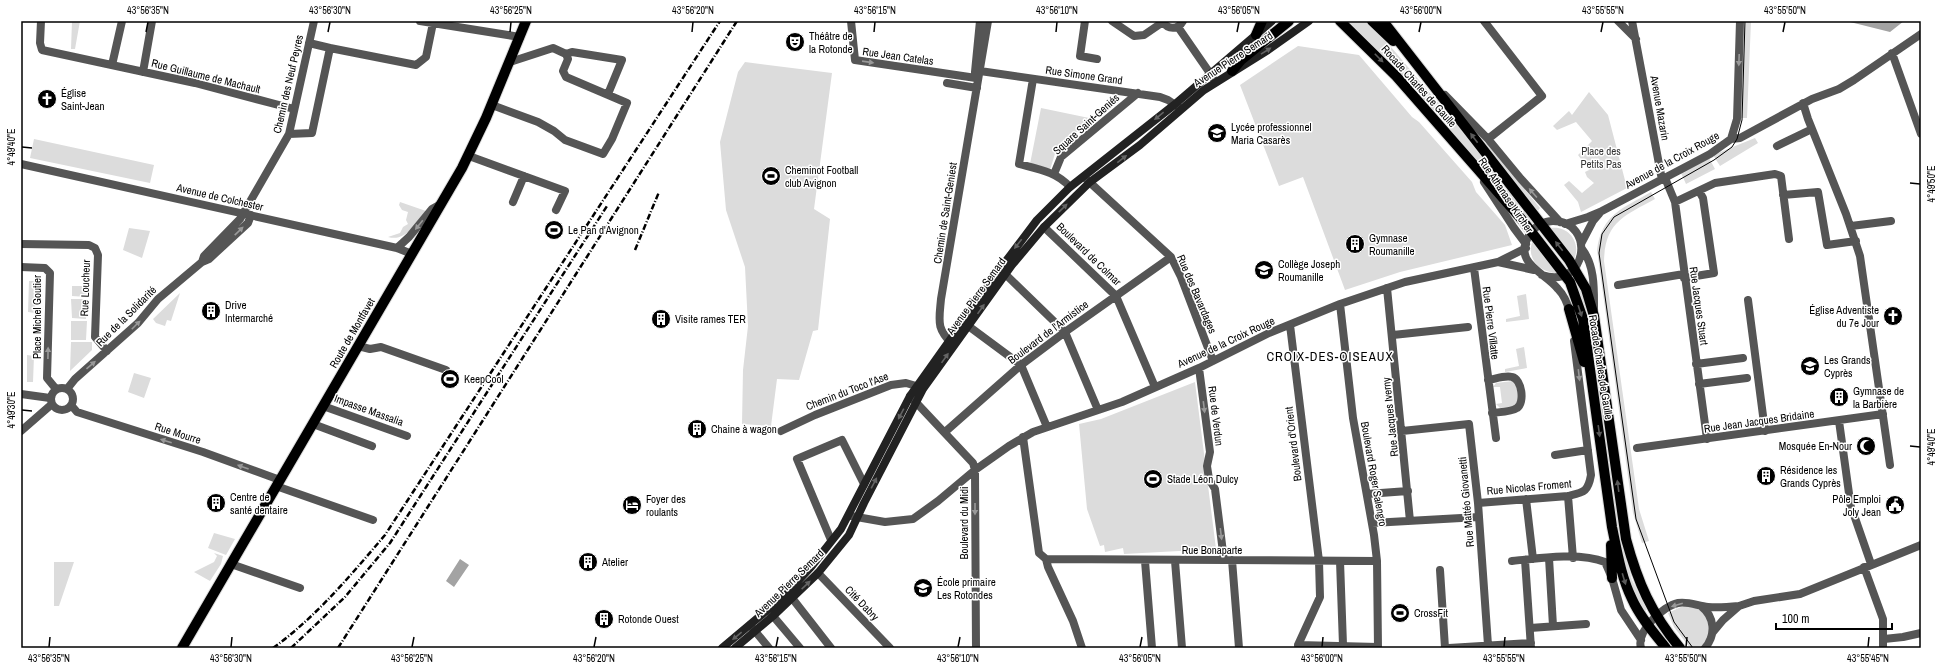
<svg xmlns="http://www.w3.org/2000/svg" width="1942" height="669" font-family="'Archivo Narrow',sans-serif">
<rect width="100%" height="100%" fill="#fff"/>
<path fill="#dcdcdc" d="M72,21H80L75,49H71Z
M1346,21H1369L1446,112L1530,217L1527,219L1495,179Z
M1743,21H1751L1747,118H1739Z
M1298,46L1359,55L1412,117L1419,122L1472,182L1476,192L1505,225L1512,245L1400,272L1345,290L1303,177L1279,186L1240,85Z
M745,62L832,73L814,209L830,219L818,330L813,331L799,380L777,379L771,426L742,424L743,370L748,326L745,267L726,210L720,142L738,72Z
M1589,92L1608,115L1627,188L1581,212L1578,202L1564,185L1569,181L1582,193L1594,183L1587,177L1585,172L1589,170L1578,155L1592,141L1576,122L1557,130L1553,126L1569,111L1572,115Z
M1041,108L1094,119L1057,147L1050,170L1030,164Z
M1755,138L1758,143L1720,166L1713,155Z
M34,139L154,165L150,183L30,158Z
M1487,143L1540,208L1537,212L1485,145Z
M1709,158L1715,169L1686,184L1681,173Z
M1651,192L1655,199C1624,216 1605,222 1604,261L1639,509L1649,541L1642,543L1633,513L1597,250C1602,214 1622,209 1651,192Z
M400,202L426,211C414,224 406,242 388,237L400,233L403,227L408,224L406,220L408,212L402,210L399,205Z
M129,228L150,231L142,258L123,250Z
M1551,228C1568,225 1582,243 1574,259Z
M1533,240L1557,273C1540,273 1525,258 1533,240Z
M29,281H36L35,313L28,312Z
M1577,281L1589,313L1626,557L1632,580L1647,609L1644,612L1633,592L1620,549L1587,319L1575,282Z
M72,286H87V297L72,296Z
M180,293L171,321L167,320L165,326L156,323L153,319Z
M1526,294L1529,319L1506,322V319L1520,316L1517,296Z
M71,299H87L86,319L72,318Z
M71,321H87L86,340H71Z
M71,342H92V350L70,371Z
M1524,347L1527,368L1505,372V369L1519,366L1516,349Z
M27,355L34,356L33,382H27Z
M134,373L151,378L144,398L128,392Z
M1513,381C1520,388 1520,398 1516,406L1500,408L1496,404L1502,403L1500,387H1493L1496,383Z
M1195,382L1216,549L1124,554L1123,548L1105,552L1104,545L1100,546L1087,509L1079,424L1101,419Z
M214,533L235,539L226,555L208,548Z
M214,553L223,556L221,564L210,581L194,572L214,562L217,556Z
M54,562H74L59,606H54Z
M1683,606C1687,607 1692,607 1696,608C1713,614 1711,638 1700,648H1690L1674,627L1668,613Z"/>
<path fill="#a3a3a3" d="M1846,21H1904L1890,32Z
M460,559L469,565L454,587L446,581Z"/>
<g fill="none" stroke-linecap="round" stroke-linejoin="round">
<g stroke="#dbdbdb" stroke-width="12">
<path id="primary" d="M1340,21L1396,76L1523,221L1570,282L1583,319L1612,527C1617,551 1621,577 1632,599C1640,617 1654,633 1666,648
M1372,21L1393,41
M1383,21L1569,260L1586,289L1594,316L1626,539C1638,583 1651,613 1680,648
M1256,35L1262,21
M1232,71L1241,60L1289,21
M1569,309L1584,362
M1611,545L1612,578
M182,648L462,168L486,118L526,21"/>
</g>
<path stroke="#555" stroke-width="8" d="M41,21L40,43L42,50L195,83L294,109
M420,21L520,37
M851,21L855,60L976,78
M1085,21L1080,56L1097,59
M1112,21L1134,36L1144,35L1163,22
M1162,21C1168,30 1178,30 1183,21
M1484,21L1542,96L1488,139
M1618,21L1636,39
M1632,21L1662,180
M1178,27L1216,82
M309,43L330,48
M1892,53L1921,134
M566,54L572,52L622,60L608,94
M112,65L122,21
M980,71L1160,97L1168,100L1180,108
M143,72L152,21
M975,72L980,21
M1033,79L1019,164C1038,169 1057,172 1070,187
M947,83L977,88
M1445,95L1488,139L1521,179L1560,222
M1803,103L1808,119L1846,214L1860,256L1890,465
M492,105L538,122L554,131L565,140L603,154L612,139L627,103L566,77L563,71L568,59L566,54L553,48L510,62
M289,134L312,133L330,48L416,65L426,57L433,23
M1731,139L1737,119L1740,21
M1777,146L1812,129
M469,156L565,191L556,210
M1054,174L1061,157L1138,93
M1085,178L1171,257L1181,277L1213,361
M1665,178L1675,202L1707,439
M1484,182L1514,228L1526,244
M1783,195L1818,192L1827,245L1856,241
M513,202L524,176
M1675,202L1715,183L1775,174L1781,176L1789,239
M1565,224L1588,217L1600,212L1710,154L1731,139L1740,138L1812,99L1839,89L1854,80L1921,34
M1851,226L1891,221
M1044,227L1116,296L1155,387
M21,244L89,245L95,248L98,255L95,337L107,351
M1581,244L1593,221L1599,214
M1582,249C1595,266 1594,289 1594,309
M202,262L204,256L240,219L289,134L314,21
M1498,262L1534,270
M21,267L45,268L50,273L47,378L56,389
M1474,268L1496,438
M1000,269L1065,332L1098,410
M1542,275C1588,290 1596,221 1553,221C1544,221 1535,226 1530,234C1511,263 1545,272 1558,289C1564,295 1568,305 1570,313
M1684,278L1714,273L1703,198L1699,191
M1618,285L1684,274
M1387,288L1410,521
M1748,300L1765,431
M1340,304L1353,418L1374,535L1377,561L1378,648
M963,322L1021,365L1047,427
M1290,325L1319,561L1320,597L1298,645L1299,648
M1393,335L1468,327
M953,345C936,328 939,322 941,299L988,21
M358,346L370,349L381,347L446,370
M1696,364L1743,358
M1199,368L1210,452L1207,466L1209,479L1215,489L1224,560
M1488,380C1495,379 1505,375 1512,377C1522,379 1525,403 1517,408C1511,412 1499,412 1492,413
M1699,384L1747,378
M51 399a11 11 0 1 1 22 0a11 11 0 1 1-22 0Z
M67,389L75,379L138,323L158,299L202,262L209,259L248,223L251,215
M21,394L50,398
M910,396L973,463L975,470L976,648
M71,405L77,412L203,452L280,480
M323,406L407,436
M1839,421L1851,508
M313,424L372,446
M21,431L52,404
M781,431L815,415L891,385L906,383L923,388
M1402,431L1469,424L1478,503L1488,645
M945,432L1021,365L1065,332L1171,257
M1023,437L1039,553L1046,559
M1637,448L1883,414
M1555,455L1588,450
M276,486L373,520
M1367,494L1408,491
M1568,496L1573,558
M1526,499L1533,559
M1478,503L1568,496C1584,492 1588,492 1591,475L1574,341
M1854,515L1871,564
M851,516L885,522L913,519L938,501L975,470L1009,446L1033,432L1122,402L1199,368L1269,333L1340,304L1405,282L1498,262L1526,248
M1372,523L1479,517
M831,540L797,459L842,440L864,484
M1549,558L1553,626
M1046,559L1377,561
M1046,559L1048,567L1073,621L1082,648
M1232,560L1239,648
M1525,560L1531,648
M1145,561L1152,648
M1175,561L1182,648
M1340,561L1343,645
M1512,561C1539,558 1580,552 1605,562L1612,578L1621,610L1641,640
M231,564L300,588
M1864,567L1883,619V648
M1440,570L1445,648
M818,573L890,648
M792,598L831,648
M1701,606C1715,617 1716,635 1705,648
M768,610L800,648
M750,625L769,648
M1530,628L1586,624
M1713,632L1723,620L1739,606L1754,601L1800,594L1921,545
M1884,639L1903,637L1921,633
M1298,645L1378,647
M1449,648L1531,643
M1641,648C1636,631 1663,606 1678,603C1688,601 1698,606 1708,607C1719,608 1729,607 1739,606"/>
<path stroke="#555" stroke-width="8" d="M21,164L397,248L412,254
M397,248L409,237L432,209L441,204"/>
<path stroke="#222" stroke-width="8" d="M722,648L784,596L811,567L841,529L910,396L1006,261L1037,220L1070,187L1174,105L1272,21
M735,648L773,616L818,573L849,535L864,503L923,389L1012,265L1044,227L1090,182L1140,145L1204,90L1268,50L1309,21"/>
<use href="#primary" stroke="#000" stroke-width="10"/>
<path stroke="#000" stroke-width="1" d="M1693,648L1674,622L1636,519L1599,253L1602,234L1614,217L1714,160L1732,147L1737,139L1742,120L1745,21"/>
<path stroke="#000" stroke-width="2.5" stroke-dasharray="6 2 1 2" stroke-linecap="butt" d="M635,250L659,192
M273,648C316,617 351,575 385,535L720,21
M291,648L345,597L390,543L607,206
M338,648L737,21"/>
</g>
<defs><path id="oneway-solid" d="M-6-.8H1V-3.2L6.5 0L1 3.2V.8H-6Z"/></defs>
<g fill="#646464">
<use href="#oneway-solid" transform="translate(1266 51) rotate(-32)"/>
<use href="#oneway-solid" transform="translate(1159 116) rotate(141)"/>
<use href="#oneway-solid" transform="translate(1122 159) rotate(-38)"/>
<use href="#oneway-solid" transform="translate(1063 208) rotate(-44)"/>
<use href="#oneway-solid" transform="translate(1018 244) rotate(128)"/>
<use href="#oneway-solid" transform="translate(981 309) rotate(-55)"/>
<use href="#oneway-solid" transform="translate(945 358) rotate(-55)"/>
<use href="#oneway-solid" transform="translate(901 414) rotate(118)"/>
<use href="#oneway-solid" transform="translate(874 483) rotate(-62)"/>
<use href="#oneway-solid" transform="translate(806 585) rotate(-43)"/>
<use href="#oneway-solid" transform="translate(737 636) rotate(141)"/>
</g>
<g fill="#595959">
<use href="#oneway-solid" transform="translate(1379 58) rotate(45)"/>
<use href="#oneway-solid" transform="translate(1474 138) rotate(-127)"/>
<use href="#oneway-solid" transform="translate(1559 246) rotate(-128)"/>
<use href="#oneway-solid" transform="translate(1580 311) rotate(72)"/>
<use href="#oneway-solid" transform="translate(1599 431) rotate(82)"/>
<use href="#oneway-solid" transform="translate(1618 486) rotate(-98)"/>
<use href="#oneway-solid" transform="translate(1624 579) rotate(73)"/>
</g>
<g fill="#999">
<use href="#oneway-solid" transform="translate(1739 60) rotate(92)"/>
<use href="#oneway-solid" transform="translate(868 62) rotate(8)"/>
<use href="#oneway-solid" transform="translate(1533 193) rotate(-131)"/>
<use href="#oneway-solid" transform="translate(419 225) rotate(129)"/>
<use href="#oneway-solid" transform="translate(239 231) rotate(-44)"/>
<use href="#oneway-solid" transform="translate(136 325) rotate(-45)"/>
<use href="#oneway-solid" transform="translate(48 353) rotate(-89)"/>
<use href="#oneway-solid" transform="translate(91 365) rotate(-41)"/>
<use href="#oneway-solid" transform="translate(1579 375) rotate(83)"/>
<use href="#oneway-solid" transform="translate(1204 407) rotate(83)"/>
<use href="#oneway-solid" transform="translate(166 441) rotate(-162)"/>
<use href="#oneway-solid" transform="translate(243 467) rotate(-160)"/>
<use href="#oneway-solid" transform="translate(975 509) rotate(90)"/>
<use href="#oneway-solid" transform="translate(1221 534) rotate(83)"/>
<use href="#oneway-solid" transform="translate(1677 605) rotate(164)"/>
</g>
<path fill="none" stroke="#000" stroke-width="1.5" d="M146,32L148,22M328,32L330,22M510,32L511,22M692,32L693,22M874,32L875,22M1056,32L1057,22M1237,32L1239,22M1419,32L1421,22M1601,32L1603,22M1783,32L1785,22M22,147L32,148M1910,183L1920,184M22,410L32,411M1910,446L1920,447M49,647L50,637M231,647L232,637M412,647L414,637M594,647L596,637M776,647L778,637M958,647L960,637M1140,647L1142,637M1322,647L1323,637M1504,647L1505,637M1686,647L1687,637M1868,647L1869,637"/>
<defs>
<g id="theatre-disc" transform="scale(1)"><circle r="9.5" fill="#000" stroke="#fff"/><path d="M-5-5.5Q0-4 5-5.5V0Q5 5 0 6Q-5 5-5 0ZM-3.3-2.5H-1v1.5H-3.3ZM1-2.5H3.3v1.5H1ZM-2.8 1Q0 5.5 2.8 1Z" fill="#fff"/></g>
<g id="church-disc" transform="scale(1)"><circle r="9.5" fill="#000" stroke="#fff"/><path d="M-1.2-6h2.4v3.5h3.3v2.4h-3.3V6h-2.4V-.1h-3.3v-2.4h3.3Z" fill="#fff"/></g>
<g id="school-disc" transform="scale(1)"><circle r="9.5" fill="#000" stroke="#fff"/><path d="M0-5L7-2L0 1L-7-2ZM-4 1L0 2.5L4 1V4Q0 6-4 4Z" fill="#fff"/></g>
<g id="stadium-disc" transform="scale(1)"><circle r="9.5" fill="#000" stroke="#fff"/><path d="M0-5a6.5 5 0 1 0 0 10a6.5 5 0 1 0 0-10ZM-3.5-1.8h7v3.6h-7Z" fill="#fff"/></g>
<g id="building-disc" transform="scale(1)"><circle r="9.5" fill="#000" stroke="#fff"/><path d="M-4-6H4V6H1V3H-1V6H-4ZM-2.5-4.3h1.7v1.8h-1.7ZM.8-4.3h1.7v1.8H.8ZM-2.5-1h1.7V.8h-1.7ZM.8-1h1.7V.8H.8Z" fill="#fff"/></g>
<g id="mosque-disc" transform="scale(1)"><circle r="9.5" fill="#000" stroke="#fff"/><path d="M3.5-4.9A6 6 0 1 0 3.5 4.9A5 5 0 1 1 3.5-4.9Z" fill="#fff"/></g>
<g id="hotel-disc" transform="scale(1)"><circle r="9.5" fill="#000" stroke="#fff"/><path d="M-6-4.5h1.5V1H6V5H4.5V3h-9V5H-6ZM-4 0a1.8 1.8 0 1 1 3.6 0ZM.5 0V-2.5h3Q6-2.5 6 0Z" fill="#fff"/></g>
<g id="civic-disc" transform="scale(1)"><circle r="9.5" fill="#000" stroke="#fff"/><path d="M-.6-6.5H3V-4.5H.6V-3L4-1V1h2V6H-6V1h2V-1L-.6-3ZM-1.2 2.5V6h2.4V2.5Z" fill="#fff"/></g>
</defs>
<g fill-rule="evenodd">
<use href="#theatre-disc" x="795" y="42"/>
<use href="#church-disc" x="47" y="99"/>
<use href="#school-disc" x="1217" y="133"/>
<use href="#stadium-disc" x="771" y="176"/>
<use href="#stadium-disc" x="554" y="230"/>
<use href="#building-disc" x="1355" y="244"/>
<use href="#school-disc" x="1264" y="270"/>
<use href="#building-disc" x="211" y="311"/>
<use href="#church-disc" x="1893" y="316"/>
<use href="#building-disc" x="661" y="319"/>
<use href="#school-disc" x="1810" y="366"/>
<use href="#stadium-disc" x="450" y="379"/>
<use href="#building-disc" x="1839" y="397"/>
<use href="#building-disc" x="697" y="429"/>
<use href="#mosque-disc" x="1866" y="446"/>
<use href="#building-disc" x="1766" y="476"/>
<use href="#stadium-disc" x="1153" y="479"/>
<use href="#building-disc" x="216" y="503"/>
<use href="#hotel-disc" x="632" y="505"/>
<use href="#civic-disc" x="1895" y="505"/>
<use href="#building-disc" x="588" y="562"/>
<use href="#school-disc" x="923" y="588"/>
<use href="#stadium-disc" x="1400" y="613"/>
<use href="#building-disc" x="604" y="619"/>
</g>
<g text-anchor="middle" stroke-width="3" stroke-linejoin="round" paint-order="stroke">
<g font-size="11" fill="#000" stroke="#fff" text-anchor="start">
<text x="809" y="40">Théâtre de<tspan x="809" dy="13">la Rotonde</tspan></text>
<text x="61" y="97">Église<tspan x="61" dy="13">Saint-Jean</tspan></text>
<text x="1231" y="131">Lycée professionnel<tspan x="1231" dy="13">Maria Casarès</tspan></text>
<text x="785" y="174">Cheminot Football<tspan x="785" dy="13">club Avignon</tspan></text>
<text x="568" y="234">Le Pan d'Avignon</text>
<text x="1369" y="242">Gymnase<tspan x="1369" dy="13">Roumanille</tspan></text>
<text x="1278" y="268">Collège Joseph<tspan x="1278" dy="13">Roumanille</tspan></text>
<text x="225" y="309">Drive<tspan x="225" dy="13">Intermarché</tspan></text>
<text x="1879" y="314" text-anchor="end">Église Adventiste<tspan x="1879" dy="13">du 7e Jour</tspan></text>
<text x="675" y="323">Visite rames TER</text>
<text x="1824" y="364">Les Grands<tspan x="1824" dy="13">Cyprès</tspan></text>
<text x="464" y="383">KeepCool</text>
<text x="1853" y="395">Gymnase de<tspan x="1853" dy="13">la Barbière</tspan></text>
<text x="711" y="433">Chaine à wagon</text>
<text x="1852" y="450" text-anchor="end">Mosquée En-Nour</text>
<text x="1780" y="474">Résidence les<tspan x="1780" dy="13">Grands Cyprès</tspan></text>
<text x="1167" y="483">Stade Léon Dulcy</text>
<text x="230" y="501">Centre de<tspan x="230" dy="13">santé dentaire</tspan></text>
<text x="646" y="503">Foyer des<tspan x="646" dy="13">roulants</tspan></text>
<text x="1881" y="503" text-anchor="end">Pôle Emploi<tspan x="1881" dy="13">Joly Jean</tspan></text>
<text x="602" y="566">Atelier</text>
<text x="937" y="586">École primaire<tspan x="937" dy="13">Les Rotondes</tspan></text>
<text x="1414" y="617">CrossFit</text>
<text x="618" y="623">Rotonde Ouest</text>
</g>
<g font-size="11" fill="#000" stroke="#fff">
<text transform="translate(898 56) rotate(8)" y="4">Rue Jean Catelas</text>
<text transform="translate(1233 59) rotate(-33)" y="4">Avenue Pierre Semard</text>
<text transform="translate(1084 75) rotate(8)" y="4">Rue Simone Grand</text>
<text transform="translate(206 76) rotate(14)" y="4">Rue Guillaume de Machault</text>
<text transform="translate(288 84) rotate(-77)" y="4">Chemin des Neuf Peyres</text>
<text transform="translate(1419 86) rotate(48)" y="4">Rocade Charles de Gaulle</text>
<text transform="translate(1660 108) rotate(80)" y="4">Avenue Mazarin</text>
<text transform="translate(1086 124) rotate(-42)" y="4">Square Saint-Geniés</text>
<text transform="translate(1672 160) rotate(-29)" y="4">Avenue de la Croix Rouge</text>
<text transform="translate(1506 195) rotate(56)" y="4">Rue Athanase Kircher</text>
<text transform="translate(220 197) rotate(13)" y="4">Avenue de Colchester</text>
<text transform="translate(945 213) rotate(-81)" y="4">Chemin de Saint-Geniest</text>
<text transform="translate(1089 254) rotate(44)" y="4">Boulevard de Colmar</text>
<text transform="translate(85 288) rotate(-88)" y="4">Rue Loucheur</text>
<text transform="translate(1197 294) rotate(67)" y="4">Rue des Bavardages</text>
<text transform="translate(976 296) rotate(-54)" y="4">Avenue Pierre Semard</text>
<text transform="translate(1699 306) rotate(82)" y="4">Rue Jacques Stuart</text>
<text transform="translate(126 316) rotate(-45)" y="4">Rue de la Solidarité</text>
<text transform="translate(37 317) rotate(-90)" y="4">Place Michel Goutier</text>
<text transform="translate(1491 323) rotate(83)" y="4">Rue Pierre Villatte</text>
<text transform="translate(1048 332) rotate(-37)" y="4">Boulevard de l'Armistice</text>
<text transform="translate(352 333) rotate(-60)" y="4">Route de Montfavet</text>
<text transform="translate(1226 342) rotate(-25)" y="4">Avenue de la Croix Rouge</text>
<text transform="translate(1601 367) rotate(81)" y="4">Rocade Charles de Gaulle</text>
<text transform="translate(847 391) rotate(-21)" y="4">Chemin du Toco l'Ase</text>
<text transform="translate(369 410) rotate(20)" y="4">Impasse Massalia</text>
<text transform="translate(1216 416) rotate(83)" y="4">Rue de Verdun</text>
<text transform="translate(1390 417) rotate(-96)" y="4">Rue Jacques Iverny</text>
<text transform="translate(1759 421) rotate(-8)" y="4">Rue Jean Jacques Bridaine</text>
<text transform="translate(178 433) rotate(18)" y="4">Rue Mourre</text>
<text transform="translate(1293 444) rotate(-97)" y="4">Boulevard d'Orient</text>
<text transform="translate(1374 474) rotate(80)" y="4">Boulevard Roger Salengro</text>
<text transform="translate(1529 487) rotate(-5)" y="4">Rue Nicolas Froment</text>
<text transform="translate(1466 502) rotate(-95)" y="4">Rue Mattéo Giovanetti</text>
<text transform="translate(964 523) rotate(-90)" y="4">Boulevard du Midi</text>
<text x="1212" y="554">Rue Bonaparte</text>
<text transform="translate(789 583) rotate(-44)" y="4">Avenue Pierre Semard</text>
<text transform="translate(862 603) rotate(46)" y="4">Cité Dabry</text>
</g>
<g font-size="11" fill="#333" stroke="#fff">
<text x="1601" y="155">Place des<tspan x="1601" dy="13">Petits Pas</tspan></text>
</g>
<g font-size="13" letter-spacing="1" fill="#000" stroke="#fff">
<text x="1330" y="361">CROIX-DES-OISEAUX</text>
</g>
</g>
<rect width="1942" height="669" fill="none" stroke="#ffffff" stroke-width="44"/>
<path d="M1776 623v6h116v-6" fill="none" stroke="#000000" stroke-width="2"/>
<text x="1782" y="623" font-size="12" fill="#000000" stroke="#ffffff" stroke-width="3" paint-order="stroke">100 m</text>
<rect x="22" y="22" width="1898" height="625" fill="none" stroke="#000" stroke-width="1.5"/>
<g font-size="10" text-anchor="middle" fill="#000">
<text x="148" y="14">43°56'35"N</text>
<text x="330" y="14">43°56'30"N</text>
<text x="511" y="14">43°56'25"N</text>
<text x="693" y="14">43°56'20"N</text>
<text x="875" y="14">43°56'15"N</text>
<text x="1057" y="14">43°56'10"N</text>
<text x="1239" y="14">43°56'05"N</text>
<text x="1421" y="14">43°56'00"N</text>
<text x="1603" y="14">43°55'55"N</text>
<text x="1785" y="14">43°55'50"N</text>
<text transform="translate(11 147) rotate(-90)" y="4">4°49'40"E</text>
<text transform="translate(1931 184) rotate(-90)" y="4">4°49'50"E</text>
<text transform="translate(11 410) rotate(-90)" y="4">4°49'30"E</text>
<text transform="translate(1931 447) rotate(-90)" y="4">4°49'40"E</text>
<text x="49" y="662">43°56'35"N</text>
<text x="231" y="662">43°56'30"N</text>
<text x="412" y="662">43°56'25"N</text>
<text x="594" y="662">43°56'20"N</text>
<text x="776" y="662">43°56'15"N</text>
<text x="958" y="662">43°56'10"N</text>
<text x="1140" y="662">43°56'05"N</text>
<text x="1322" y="662">43°56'00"N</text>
<text x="1504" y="662">43°55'55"N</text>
<text x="1686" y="662">43°55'50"N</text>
<text x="1868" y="662">43°55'45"N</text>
</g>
</svg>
